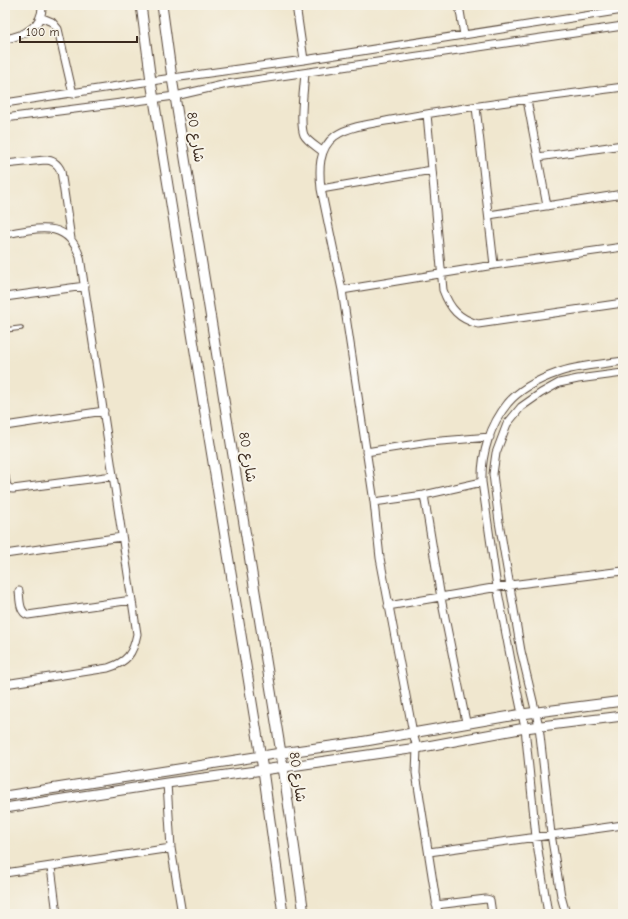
<svg xmlns="http://www.w3.org/2000/svg" width="628" height="919" font-family="'Comic Neue','Playpen Sans Arabic',sans-serif">
<rect width="100%" height="100%" fill="#f7f3e8"/>
<filter id="ink" filterUnits="userSpaceOnUse"><feTurbulence type="fractalNoise" baseFrequency=".025" numOctaves="2"/><feDisplacementMap in="SourceGraphic" scale="8" xChannelSelector="R" yChannelSelector="G"/><feConvolveMatrix kernelMatrix="1 2 1 2 8 2 1 2 1" color-interpolation-filters="sRGB"/></filter>
<filter id="wash" filterUnits="userSpaceOnUse"><feTurbulence type="fractalNoise" baseFrequency=".012" numOctaves="4" result="noise"/><feDisplacementMap in="SourceGraphic" scale="16" xChannelSelector="R" yChannelSelector="G"/><feGaussianBlur stdDeviation="0.9" result="paint"/><feColorMatrix in="noise" values="0 0 0 0 0 0 0 0 0 0 0 0 0 0 0 0 0 1.4 0 .05"/><feComposite in="paint" operator="in"/></filter>
<g filter="url(#wash)">
<rect width="100%" height="100%" fill="#f0e7cf"/>
</g>
<g filter="url(#ink)">
<g fill="none" stroke-linecap="round" stroke-linejoin="round">
<g stroke="#564639" stroke-width="5.5">
<path id="service" d="M5,330L21,328"/>
</g>
<g stroke="#564639" stroke-width="9">
<path id="minor" d="M296,5L304,60
M459,5L464,35
M40,17L52,22L58,29L73,94
M5,39C23,36 43,27 42,5
M305,73C304,88 299,123 304,135C307,141 317,147 323,152
M527,100L547,206
M5,103L151,81L304,60L623,10
M476,107L494,265
M427,114L443,290C450,309 459,319 478,324L623,303
M5,118L175,96L227,84L623,26
M538,157L623,145
M5,164L45,160C53,160 58,164 61,171L71,239
M321,189L432,170
M489,215L623,194
M5,234C37,229 67,218 80,257L137,634C133,654 127,662 108,668L5,684
M342,290L494,265L623,247
M5,297L85,286
M5,426L104,411
M366,452L429,442L490,437
M5,476C6,483 6,489 13,489L113,476
M424,495L441,598L466,722
M374,502L424,495L482,482
M5,554L122,537
M19,591C20,599 19,612 28,615L132,600
M388,606L510,585L623,571
M167,783L171,848L182,914
M429,852L623,825
M51,867L57,914
M5,873L171,848
M436,905L486,899L490,900L492,914
M438,914L416,773L417,748L413,733L380,558L374,502L342,290L321,189C319,170 318,149 335,136C351,125 378,123 397,119C472,105 548,97 623,87
M548,914L536,837L525,728L513,671L497,587L482,482C481,454 490,425 508,403C520,389 540,379 557,373C574,366 604,364 623,361
M566,914L561,896L551,834L539,726L521,651L499,522L493,474L496,453L507,424L521,407L541,393L559,383L578,379L623,373"/>
</g>
<g stroke="#564639" stroke-width="11">
<path id="tertiary" d="M141,5L151,81L263,770L283,914
M162,5L172,78L281,753L304,914
M5,796L281,753L360,742L522,714L623,701
M5,808L167,783L263,770L417,748L525,728L623,716"/>
</g>
<use href="#service" stroke="#fff" stroke-width="3.5"/>
<use href="#minor" stroke="#fff" stroke-width="7"/>
<use href="#tertiary" stroke="#fff" stroke-width="9"/>
</g>
</g>
<g text-anchor="middle" stroke-width="4" stroke-linejoin="round" paint-order="stroke">
<g font-size="14" fill="#3b2a1e" stroke="#f7f3e8">
<text transform="translate(196 137) rotate(81)" y="5">شارع 80</text>
<text transform="translate(248 457) rotate(81)" y="5">شارع 80</text>
<text transform="translate(298 777) rotate(82)" y="5">شارع 80</text>
</g>
</g>
<rect width="628" height="919" fill="none" stroke="#f7f3e8" stroke-width="20"/>
<path d="M20 36v6h117v-6" fill="none" stroke="#3b2a1e" stroke-width="2"/>
<text x="26" y="36" font-size="12" fill="#3b2a1e" stroke="#f7f3e8" stroke-width="3" paint-order="stroke">100 m</text>
</svg>
